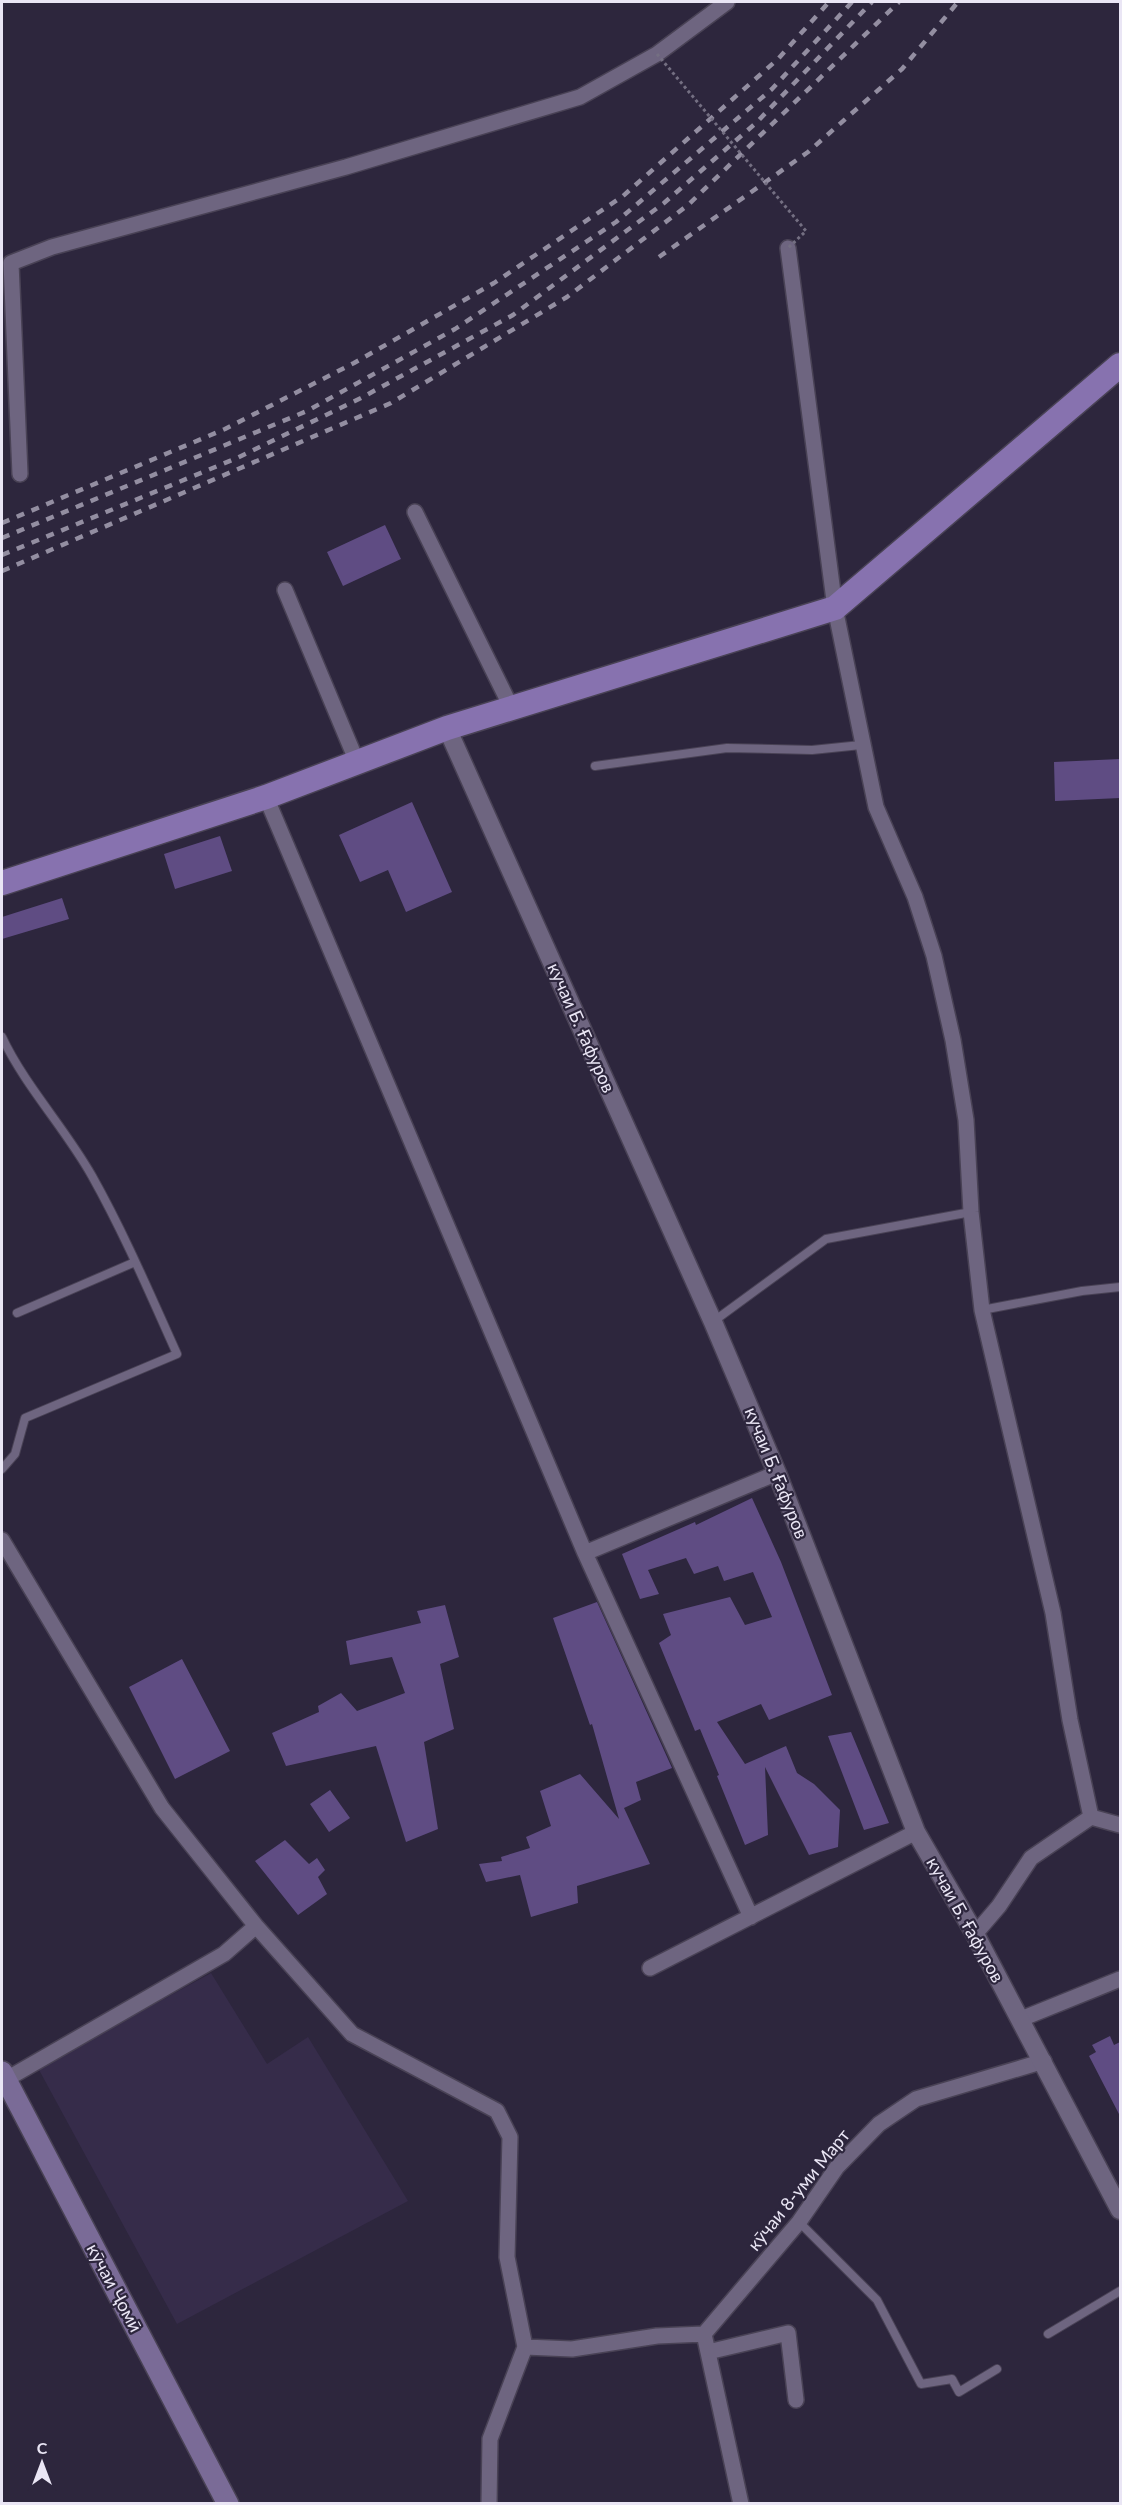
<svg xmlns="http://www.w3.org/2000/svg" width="1122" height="2505" font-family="Lato,sans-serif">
<rect width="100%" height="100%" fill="#2d263d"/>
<path fill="#362c4a" d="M211,1973L267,2064L308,2037L408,2201L177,2324L38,2068Z"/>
<path fill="#5f4c83" d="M385,525L401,559L343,586L327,552Z
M1120,759V798L1055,801L1054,762Z
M412,802L452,892L406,912L388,870L360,882L339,835Z
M220,836L232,871L175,889L164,854Z
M62,898L69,919L2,939V917Z
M752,1498L781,1562L832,1695L769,1720L761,1704L717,1722L745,1764L786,1746L797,1773L814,1784L840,1810L838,1847L809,1855L765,1767L768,1835L745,1845L717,1776L719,1775L700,1729L695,1731L659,1643L671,1635L663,1614L730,1597L745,1625L772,1617L753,1572L724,1581L718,1566L694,1574L686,1558L648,1570L659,1594L640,1599L622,1554L695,1522L696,1525Z
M597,1602L672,1768L636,1782L641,1800L624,1808L650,1864L577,1886L578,1903L531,1917L520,1875L486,1882L479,1864L502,1861L501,1857L530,1848L526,1837L551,1826L540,1791L580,1774L619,1819L592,1724L590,1725L553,1618Z
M445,1605L459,1657L440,1664L454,1729L424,1742L438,1829L406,1842L376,1746L286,1766L272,1733L319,1712L318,1706L341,1693L357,1711L405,1693L392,1657L350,1665L346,1641L421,1623L417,1611Z
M182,1659L230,1751L175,1779L129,1687Z
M851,1732L889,1823L864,1830L828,1736Z
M330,1790L350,1818L329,1832L310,1804Z
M285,1840L309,1864L317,1858L325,1870L318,1877L327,1894L298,1915L255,1861Z
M1110,2036L1114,2045L1120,2042V2116L1089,2056L1096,2052L1092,2045Z"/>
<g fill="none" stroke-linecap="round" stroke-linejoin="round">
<g stroke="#494255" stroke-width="10">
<path id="service" d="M595,766L727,748L812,750L861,745
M2,1037C25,1086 65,1128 92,1176C124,1233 150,1294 177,1354L25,1418L15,1454L2,1469
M982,1310L1082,1291L1120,1287
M17,1313L135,1262
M714,1321L826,1239L971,1212
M799,2222L877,2300L921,2384L952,2379L959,2392L997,2369
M1048,2334L1120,2291"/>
</g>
<g stroke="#494255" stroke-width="18">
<path id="minor" d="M788,248L835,608L876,807L915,897L934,956L953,1040L966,1120L971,1212L982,1310L1053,1613L1070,1720L1091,1817
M20,474L11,263L52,247L346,167L580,97L657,54L727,2
M415,512L511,707
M285,590L357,762
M266,797L585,1553L751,1917
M2,1540L162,1808L256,1926L352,2034L497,2111L510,2137L507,2257L525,2347L572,2349L657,2336L704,2334
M585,1553L777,1473
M975,1934L999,1906L1031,1858L1091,1817L1120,1825
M650,1968L916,1832
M1021,2019L1120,1979
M5,2080L224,1954L256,1926
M704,2334L799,2222L837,2167L879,2124L916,2099L1044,2061
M704,2334L741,2504
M708,2352L788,2333L796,2400
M489,2504L490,2439L525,2347"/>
</g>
<g stroke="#494255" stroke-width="21">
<path id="tertiary" d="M447,728L713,1322L777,1473L916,1832L975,1934L1120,2210"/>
</g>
<g stroke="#494255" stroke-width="24">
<path id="secondary" d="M2,2072L228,2504"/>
</g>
<g stroke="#494255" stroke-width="27">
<path id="primary" d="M2,883L266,797L447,728L835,608L1120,365"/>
</g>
<use href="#service" stroke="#6e6580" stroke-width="8"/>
<use href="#minor" stroke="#6e6580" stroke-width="15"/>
<use href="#tertiary" stroke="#6e6580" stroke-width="18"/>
<use href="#secondary" stroke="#7a6b97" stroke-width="21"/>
<use href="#primary" stroke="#8772af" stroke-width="24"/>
<path stroke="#938ea1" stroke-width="4.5" stroke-dasharray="8 8" stroke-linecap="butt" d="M659,257L808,152L902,69L958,2
M2,523L225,429L354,363L494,283L623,196L778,59L829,2
M2,538L307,411L455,329L616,222L772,89L852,2
M2,555L237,458L361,398L513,315L664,203L756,123L872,2
M2,571L391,403L567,297L688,205L899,2"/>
<path stroke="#746f82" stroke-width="3" stroke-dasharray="3 3" stroke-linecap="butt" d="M657,54L806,231L788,248"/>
</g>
<g text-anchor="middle" stroke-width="4.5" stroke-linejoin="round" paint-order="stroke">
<g font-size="18" fill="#eae6f5" stroke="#2d263d">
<text transform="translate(581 1028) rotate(66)" y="6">кучаи Б. Ғафуров</text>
<text transform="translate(776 1473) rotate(68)" y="6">кучаи Б. Ғафуров</text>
<text transform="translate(965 1920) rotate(61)" y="6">кучаи Б. Ғафуров</text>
<text transform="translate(799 2190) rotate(-51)" y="6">кӯчаи 8-уми Март</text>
<text transform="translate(114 2288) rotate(62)" y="6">кӯчаи Ҷомӣ</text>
</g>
</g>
<rect width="1122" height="2505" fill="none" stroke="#eae6f5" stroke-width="6"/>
<g transform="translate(42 2463)" stroke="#2d263d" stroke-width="4.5" paint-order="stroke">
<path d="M0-4.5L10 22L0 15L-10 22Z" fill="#eae6f5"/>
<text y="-9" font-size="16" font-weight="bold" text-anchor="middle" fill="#eae6f5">С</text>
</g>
</svg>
